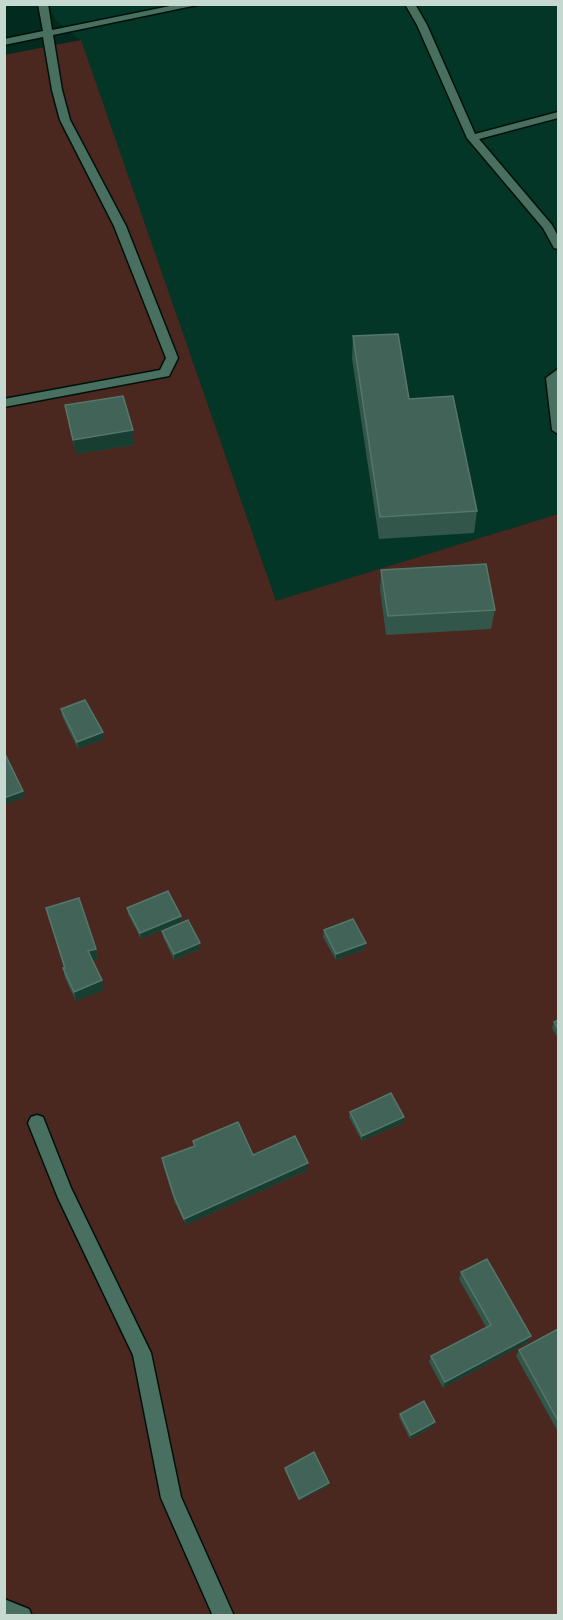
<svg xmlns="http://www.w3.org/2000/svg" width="563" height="1620" font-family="'Exo 2',sans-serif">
<rect width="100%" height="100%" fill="#022a1f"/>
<path fill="#043628" d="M48,5H558V514L276,602L81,41L56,20Z"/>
<path fill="#4a2820" d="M81,40L276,601L558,514V1615L5,1616L4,55Z"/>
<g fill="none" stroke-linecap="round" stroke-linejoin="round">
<g stroke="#001109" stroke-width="3">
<path id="street" d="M38,4H48L52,30L180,4H202L53,35L62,90L70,120L126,226L178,358L169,376L4,407V399L160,370L166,358L114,226L60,120L52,90L43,37L4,45V39L43,31Z
M405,4H415L427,25L475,134L558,112V118L479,139L552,225L558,236V249L554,248L543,228L467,138L417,25Z
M558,369V434L552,430L546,378Z
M37,1115L43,1117L71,1188L151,1353L181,1497L234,1616H213L161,1498L133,1355L58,1198L28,1123L31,1117Z
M4,1599L29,1609L32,1616H4Z"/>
</g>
<use href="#street" fill="#496f61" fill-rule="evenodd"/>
</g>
<path fill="#325649" d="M353,336L409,399L477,511L474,533L379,539L352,359Z
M65,405L134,445L76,454L68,419Z
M381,570L495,610L491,629L386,635L380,589Z
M61,709L103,732L104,739L78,749L62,716Z
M46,908L96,949L98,959L92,960L104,990L76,1001L65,978L63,968H64Z
M127,908L181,916L182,922L141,939L128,914Z
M324,930L366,943L365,949L336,960L323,937Z
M162,931L200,943V949L174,960L163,937Z
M558,1020V1038L552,1028L554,1022Z
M350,1112L403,1123L362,1141L349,1117Z
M193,1141L253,1155L308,1170L186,1225L175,1203L163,1165L162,1158L194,1147Z
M461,1272L528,1342L443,1388L429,1362L431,1356L486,1327L459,1279Z
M558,1329V1429L557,1430L516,1356L519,1350Z
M400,1414L434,1426L410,1439L399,1417Z
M285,1468L328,1486L299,1501L285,1471Z"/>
<path fill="#183e32" d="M133,430L134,445L76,454L73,440Z
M103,732L104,739L78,749L77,742Z
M23,791L25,797L4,805V798Z
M181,916L182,922L141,939L140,933Z
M200,943V949L174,960V954Z
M366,943L365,949L336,960V954Z
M96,949L98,959L90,961L88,951Z
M102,980L104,990L76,1001L74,992Z
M404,1117L403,1123L362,1141V1136Z
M308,1163V1170L186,1225L184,1219Z
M531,1336L528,1342L443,1388L445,1382Z
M435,1422L434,1426L410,1439L411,1435Z
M329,1483L328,1486L299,1501V1499Z"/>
<path fill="#426458" stroke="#56766a" stroke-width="1.5" d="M398,334L409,399L453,396L477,511L380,517L353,336Z
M123,396L133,430L73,440L65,405Z
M486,564L495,610L388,616L381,570Z
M85,700L103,732L77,742L61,709Z
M4,752L23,791L4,798Z
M168,891L181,916L140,933L127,908Z
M79,898L96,949L88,951L102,980L74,992L63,968H65L46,908Z
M353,919L366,943L336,954L324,930Z
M188,920L200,943L174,954L162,931Z
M558,1020V1029L554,1022Z
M391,1093L404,1117L362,1136L350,1112Z
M238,1122L253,1155L295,1136L308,1163L184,1219L174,1196L162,1158L195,1146L193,1141Z
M487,1259L531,1336L445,1382L431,1356L491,1325L461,1272Z
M558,1329V1421L519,1350Z
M424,1401L435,1422L411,1435L400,1414Z
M314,1452L329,1483L299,1499L285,1468Z"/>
<rect width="563" height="1620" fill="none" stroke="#c5d9d0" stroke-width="12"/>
</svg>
